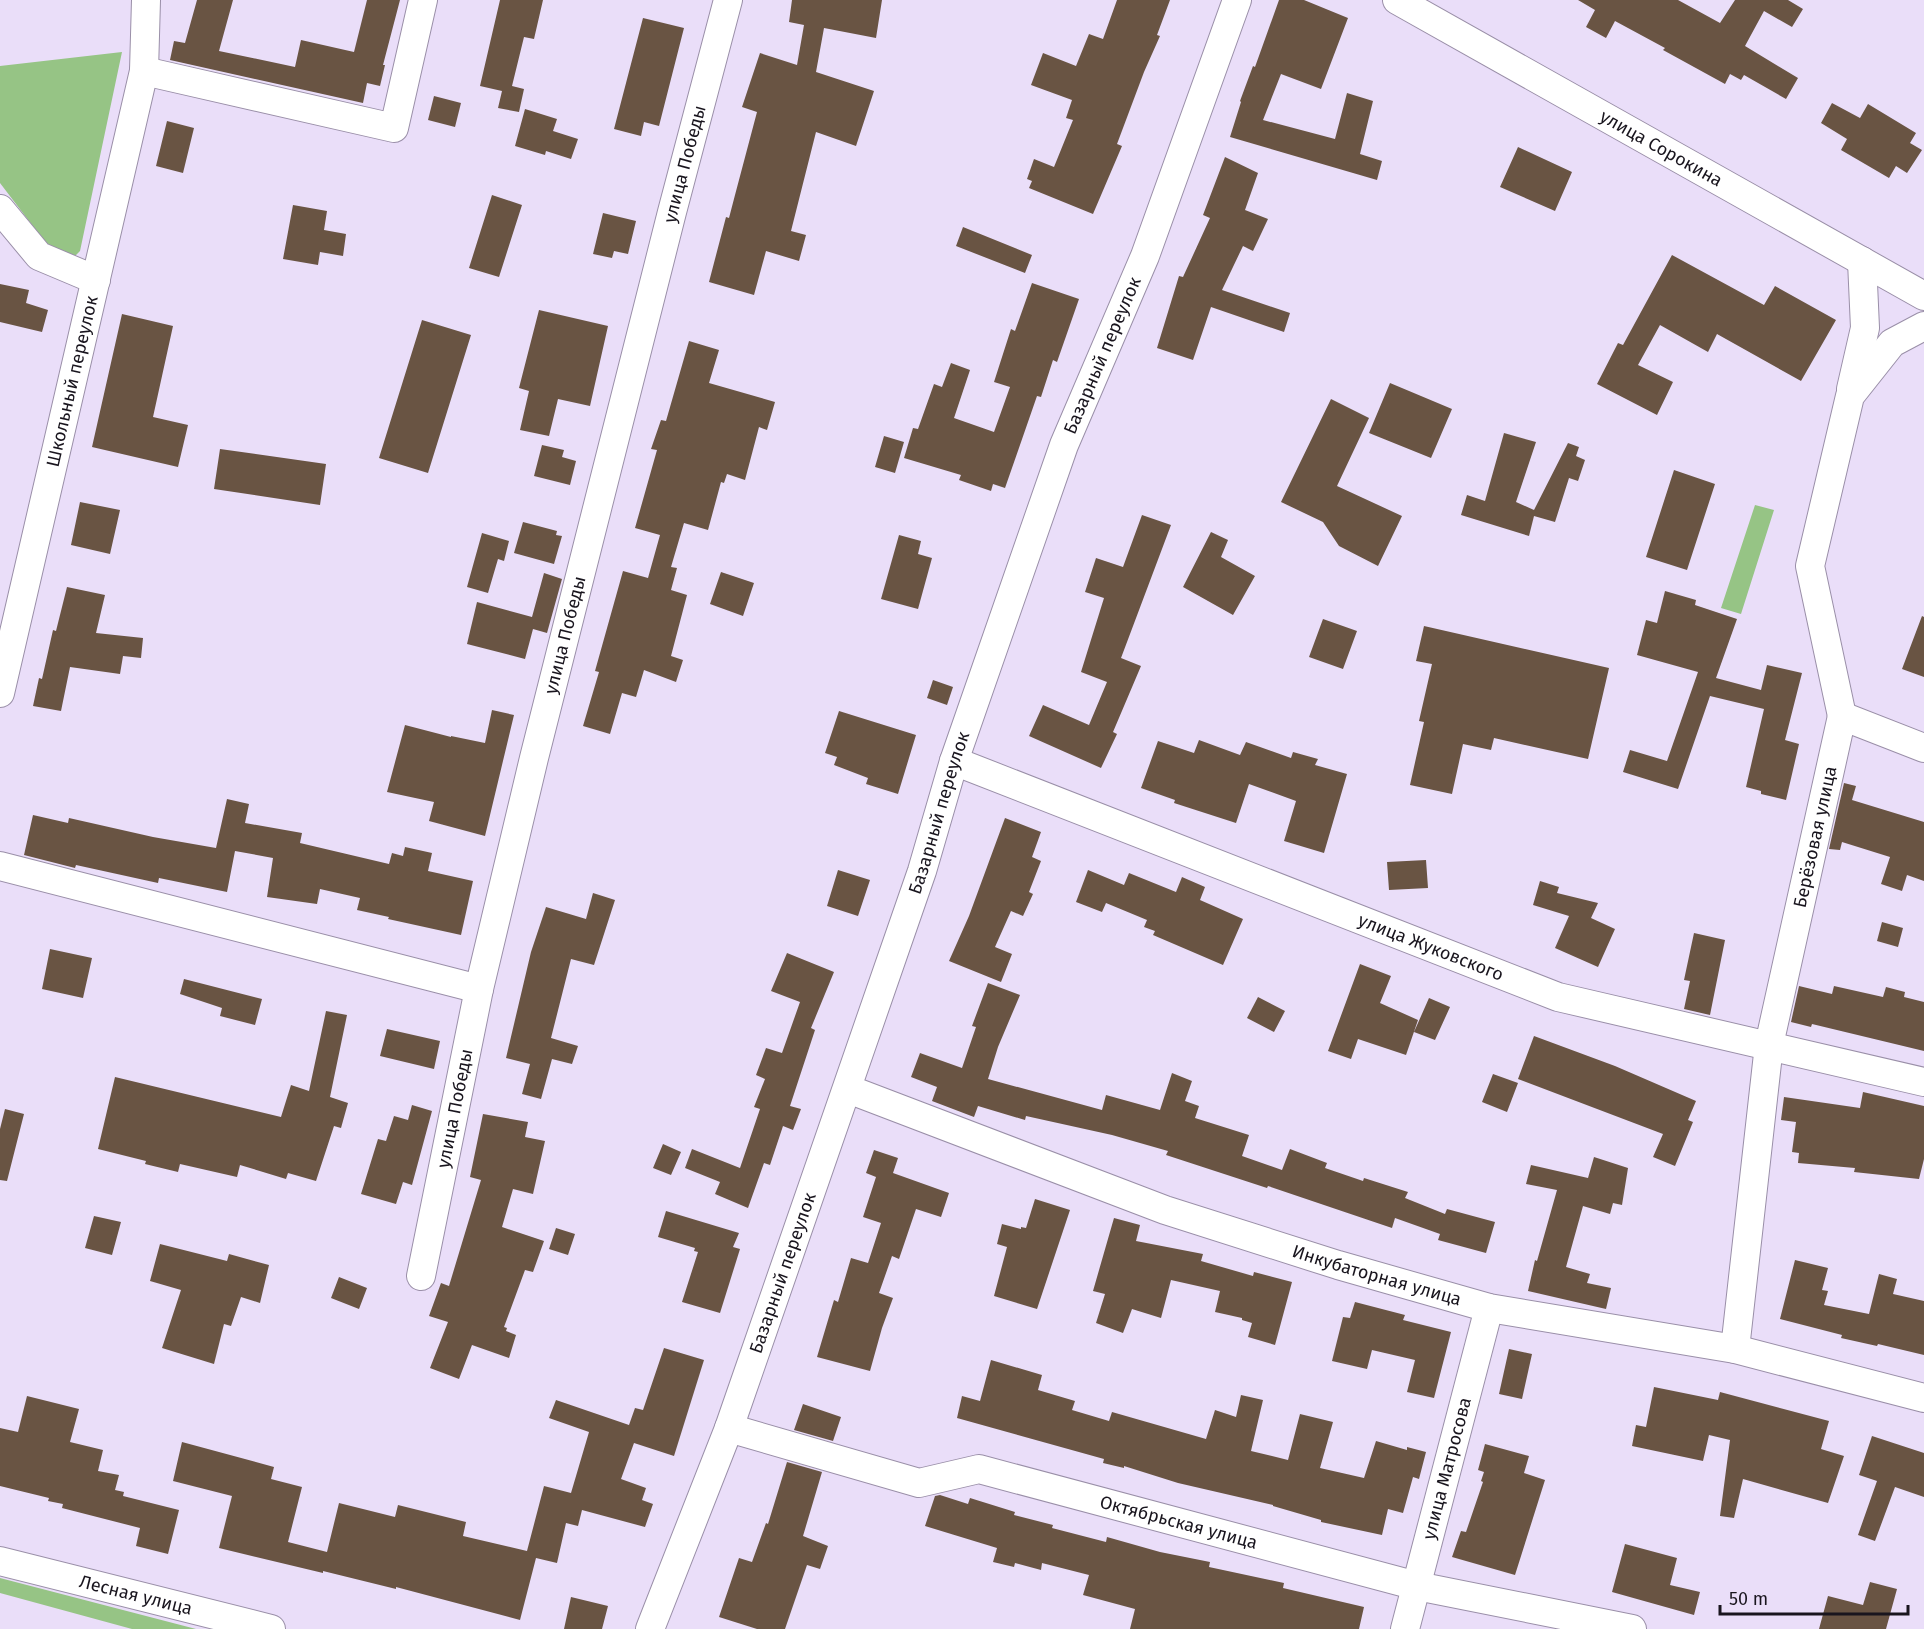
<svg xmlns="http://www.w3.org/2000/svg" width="1924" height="1629" font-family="'Fira Sans',sans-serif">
<rect width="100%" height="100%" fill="#eadef9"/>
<path fill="#96c485" d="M122,52L80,251L75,256L65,260L45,242L0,183V66Z
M1755,505L1774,510L1741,614L1721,608Z
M0,1578L196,1629H132L0,1593Z"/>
<path fill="#695443" d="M197,0H233L219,51L295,67L301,40L354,52L367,0H400L383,65H385L380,86L367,83L363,103L170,60L174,41L185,43Z
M500,0H543L534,39L524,37L512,86L524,89L519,112L498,108L502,91L480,86Z
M792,0H882L876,38L824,28L816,72L874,91L856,146L816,132L791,231L806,235L799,261L766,251L754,295L709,282L726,217L729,218L735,195L757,112L742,107L760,53L797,65L804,25L789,22Z
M1117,0H1170L1157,35L1160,36L1144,72L1117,144L1122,146L1093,214L1029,188L1032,181L1027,179L1034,159L1054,167L1073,120L1066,118L1072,100L1031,85L1043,53L1076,66L1089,34L1103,39Z
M1279,0H1304L1348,18L1321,89L1281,74L1263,120L1335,139L1347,93L1373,101L1360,154L1382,161L1377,180L1230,137L1241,102L1240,101L1253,66L1255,67Z
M1578,0H1678L1720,23L1735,0H1788L1803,9L1792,27L1764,11L1745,46L1798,78L1786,99L1744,75L1741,80L1730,74L1725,84L1663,50L1665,48L1615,21L1606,38L1586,27L1595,10Z
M643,18L684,28L659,126L644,122L641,136L614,129Z
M434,96L461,103L455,127L428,120Z
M1832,103L1860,118L1868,104L1916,133L1910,143L1922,150L1907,173L1896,166L1889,178L1841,150L1847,139L1821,123Z
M525,109L557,119L553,131L578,139L571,159L546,151L545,155L515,146Z
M167,121L194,128L183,173L156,166Z
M1518,147L1572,172L1555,211L1500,187Z
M1225,157L1258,173L1245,210L1268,219L1253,251L1243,246L1222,290L1290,313L1284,332L1211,307L1193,360L1157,348L1179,276L1183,277L1210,218L1203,215Z
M492,195L522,205L499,277L469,268Z
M293,205L327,211L324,230L346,234L343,256L320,252L318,265L283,259Z
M603,213L636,221L628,254L614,251L612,258L593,254Z
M963,227L1032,255L1025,273L956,246Z
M1672,255L1764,305L1775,286L1836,320L1801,381L1717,334L1708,352L1660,325L1638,365L1673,382L1657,415L1597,384L1618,343L1623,345Z
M1032,283L1079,299L1057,362L1053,360L1041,397L1037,396L1005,488L993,484L991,491L959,480L961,475L904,458L913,428L918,429L934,384L942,387L951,363L970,370L954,418L994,432L1010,387L994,382L1011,329L1015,331Z
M0,284L29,290L26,303L48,310L42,332L0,322Z
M539,310L608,326L590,406L558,399L549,436L520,430L529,391L519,388Z
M122,314L173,326L153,417L188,425L178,467L92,447Z
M422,320L471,335L428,473L379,458Z
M689,341L719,350L709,383L775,402L767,430L759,427L745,480L727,474L724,483L721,482L708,530L684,523L671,567L677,568L671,590L687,595L671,656L683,660L676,682L644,670L636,697L622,693L610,734L583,726L599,672L595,671L623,571L648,578L660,535L635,528L657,450L651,449L661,420L666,421Z
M1390,383L1452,409L1431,458L1369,433Z
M1331,399L1369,418L1337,486L1402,516L1378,566L1339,546L1323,522L1281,502Z
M1504,433L1536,442L1516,502L1534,510L1568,443L1579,447L1576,456L1585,460L1578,481L1569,478L1555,522L1534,516L1529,536L1461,515L1467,495L1485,501Z
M884,436L904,442L895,473L875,467Z
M542,445L564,450L562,457L576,461L570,485L534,476Z
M220,449L326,464L320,505L214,489Z
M1674,470L1715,484L1687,570L1646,557Z
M80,502L120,510L110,554L71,545Z
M1142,515L1171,525L1121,658L1141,666L1113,732L1117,734L1101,768L1029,736L1043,705L1089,725L1107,682L1081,672L1104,598L1085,592L1096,558L1123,567Z
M523,522L557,531L556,535L562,536L554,564L514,553Z
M1211,532L1228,540L1221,557L1255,576L1233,615L1183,587Z
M482,533L509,541L504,561L498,559L488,593L467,587Z
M899,535L921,541L918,554L932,558L918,609L881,599Z
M721,572L754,583L743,616L710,604Z
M544,573L562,579L547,633L533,629L525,659L467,644L477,602L532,617Z
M67,587L105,595L96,633L143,638L141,658L123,656L120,674L70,667L61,711L33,706L39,678L42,679L53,630L56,631Z
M1665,591L1696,600L1695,605L1737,619L1716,678L1761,690L1767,665L1802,673L1785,740L1799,744L1786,800L1761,794V791L1746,787L1764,709L1710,696L1678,789L1623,772L1630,750L1667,761L1698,672L1637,655L1646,620L1657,623Z
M1922,616L1924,617V677L1902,669Z
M1323,619L1357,631L1343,669L1309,657Z
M1424,626L1609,668L1588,759L1494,738L1491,750L1463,744L1452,794L1410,785L1424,722L1419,721L1432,664L1416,661Z
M933,680L953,687L947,705L927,698Z
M492,710L514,715L485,836L429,821L434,802L387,792L405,725L451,737V736L485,743Z
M839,711L916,735L898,794L866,784L868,778L834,765L837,757L825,753Z
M1199,740L1240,755L1246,742L1291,758L1293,752L1318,759L1315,765L1347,774L1324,853L1284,841L1296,801L1249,784L1236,823L1174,803L1175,800L1141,788L1158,741L1194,753Z
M1844,783L1856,786L1852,800L1924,822V881L1907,875L1902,891L1881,884L1890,857L1842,842L1840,850L1829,849Z
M227,799L249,804L245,823L302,833L300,843L389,864L392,853L403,856L405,847L432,853L428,871L473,881L461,935L388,919L389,917L357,910L360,898L320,889L317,904L267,897L273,858L235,851L227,892L159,878L158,883L76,865L75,868L24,855L33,815L68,823L69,818L153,837L216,848Z
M1005,818L1041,832L1032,857L1041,861L1029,892L1033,894L1023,916L1011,911L995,947L1012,954L1001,982L949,961L969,916Z
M1426,860L1428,888L1389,890L1387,862Z
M838,870L870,880L858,916L827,906Z
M1088,870L1124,885L1129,873L1176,892L1182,877L1205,887L1200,900L1243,919L1223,965L1153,935L1155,931L1144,927L1147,920L1106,903L1102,912L1076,902Z
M1540,881L1559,887L1557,893L1598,903L1591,918L1615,929L1598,967L1555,948L1569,916L1533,905Z
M593,893L615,900L594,965L571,959L551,1038L578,1046L572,1064L552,1059L541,1099L522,1094L530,1064L506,1058L531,952L546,907L586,919Z
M1882,922L1903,928L1898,947L1877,941Z
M1694,933L1725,940L1710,1015L1684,1009L1690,981L1684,980Z
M50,949L92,958L83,998L42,989Z
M787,953L834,972L811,1028L815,1030L790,1106L801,1109L793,1130L783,1126L770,1165L764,1163L748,1208L715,1194L720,1182L685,1168L692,1149L740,1168L760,1109L754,1107L765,1079L756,1075L766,1048L782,1053L800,1002L771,991Z
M1360,964L1391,976L1380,1003L1418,1020L1406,1055L1358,1039L1351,1059L1328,1051Z
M184,979L262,999L255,1025L220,1016L222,1008L180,994Z
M988,983L1020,995L998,1047L988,1079L1102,1110L1106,1095L1160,1110L1172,1073L1192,1081L1185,1101L1199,1106L1195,1118L1249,1135L1242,1156L1282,1170L1290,1149L1327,1163L1325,1168L1363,1181L1364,1178L1408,1192L1405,1198L1445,1214L1447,1209L1495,1222L1486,1253L1438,1240L1440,1234L1395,1218L1392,1228L1268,1186L1267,1188L1166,1155L1168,1151L1112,1135L1026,1116L1025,1120L978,1106L974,1117L932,1101L937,1087L911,1077L920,1053L962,1068L976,1027L972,1026Z
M1799,986L1832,994L1834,986L1883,997L1886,987L1905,992L1904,997L1924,1002V1051L1812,1024L1811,1027L1791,1022Z
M1258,997L1285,1011L1274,1032L1247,1018Z
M1429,998L1450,1007L1435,1040L1414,1032Z
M326,1011L347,1015L330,1097L348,1103L341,1128L334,1126L316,1181L288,1173L286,1179L240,1165L237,1177L180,1164L178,1172L145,1164L146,1161L98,1149L115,1077L281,1117L291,1085L309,1091Z
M387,1029L440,1041L434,1069L380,1056Z
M1534,1036L1615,1066L1696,1101L1688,1120L1693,1122L1675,1166L1653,1157L1663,1134L1518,1079Z
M1493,1074L1518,1083L1507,1112L1482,1102Z
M1863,1092L1924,1106V1159L1919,1179L1854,1172L1855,1168L1798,1163L1799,1153L1792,1152L1796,1122L1781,1120L1784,1097L1860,1108Z
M412,1105L432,1111L412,1185L403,1182L396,1204L361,1194L378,1139L386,1141L394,1116L408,1120Z
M5,1109L24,1114L7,1181L0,1180V1129Z
M483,1114L528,1122L525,1137L545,1141L533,1194L513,1189L502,1227L544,1241L533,1272L525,1270L504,1327L507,1328L506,1331L516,1335L509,1358L472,1345L459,1379L430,1368L448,1322L429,1316L441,1283L449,1286L481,1180L470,1177Z
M663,1144L681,1152L671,1175L653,1168Z
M874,1150L898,1158L893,1173L949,1193L941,1217L916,1209L899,1259L892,1256L879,1293L893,1298L882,1328L870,1371L817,1357L834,1300L838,1302L851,1258L868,1263L881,1223L863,1217L876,1177L866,1173Z
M1594,1157L1628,1168L1622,1205L1613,1203L1610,1214L1583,1206L1566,1267L1590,1274L1587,1283L1611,1288L1606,1309L1528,1291L1535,1260L1537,1261L1557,1190L1526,1184L1531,1165L1588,1178Z
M1035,1199L1070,1210L1037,1309L994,1296L1007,1247L997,1244L1002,1224L1021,1229V1227L1026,1228Z
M666,1211L739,1233L733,1247L740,1249L720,1313L682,1302L698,1252L694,1251L695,1248L658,1237Z
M94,1216L121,1222L112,1255L85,1248Z
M1114,1218L1140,1225L1136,1241L1203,1254L1201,1261L1253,1276L1254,1272L1292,1282L1275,1345L1248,1337L1252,1323L1242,1320V1318L1215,1312L1220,1291L1171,1280L1161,1318L1132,1309L1123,1333L1096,1323L1105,1294L1093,1291Z
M556,1228L575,1234L568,1255L549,1249Z
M160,1244L227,1261L229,1254L269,1265L260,1303L241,1297L231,1326L224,1324L214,1364L162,1348L181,1290L150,1281Z
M1795,1260L1828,1268L1822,1290L1828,1291L1824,1305L1869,1314L1879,1274L1897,1279L1893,1294L1924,1301V1355L1878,1344L1877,1346L1841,1338L1842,1335L1780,1319Z
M339,1277L367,1288L359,1309L331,1298Z
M1355,1302L1405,1315L1403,1320L1451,1332L1434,1398L1407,1392L1415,1360L1372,1350L1367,1369L1332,1361L1343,1317L1350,1318Z
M664,1348L704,1360L674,1456L634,1443L621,1479L646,1488L642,1500L653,1504L645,1527L582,1510L578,1526L566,1523L557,1563L536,1558L520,1620L396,1587V1589L323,1571V1573L219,1548L232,1496L173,1481L182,1442L274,1467L271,1479L302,1487L288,1542L327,1552L339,1503L395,1517L398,1505L466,1522L463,1536L527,1551L544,1486L571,1493L589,1432L549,1418L556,1400L629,1425L635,1408L643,1410Z
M1509,1349L1532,1354L1522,1399L1499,1394Z
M991,1360L1042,1375L1038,1390L1075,1401L1072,1410L1109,1421L1112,1412L1206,1439L1215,1410L1236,1417L1241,1395L1263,1400L1251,1451L1288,1460L1300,1414L1333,1422L1320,1468L1364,1478L1376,1441L1407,1450V1447L1426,1452L1419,1479L1413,1477L1403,1513L1388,1509L1382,1535L1321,1522V1520L1273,1506V1505L1178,1483L1124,1466V1468L1103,1463L1104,1459L957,1418L962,1396L980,1401Z
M1654,1387L1718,1400L1720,1392L1829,1421L1821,1449L1844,1456L1828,1503L1743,1479L1734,1518L1720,1516L1730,1440L1709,1435L1703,1461L1632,1446L1636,1425L1646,1427Z
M27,1396L79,1409L70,1442L103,1450L98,1471L119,1475L115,1490L124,1492L123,1496L179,1510L168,1554L136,1546L140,1528L62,1508L63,1504L48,1501L49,1498L0,1486V1428L18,1432Z
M803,1404L841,1417L833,1441L794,1430Z
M1872,1436L1924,1453V1497L1895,1487L1875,1541L1858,1535L1877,1481L1859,1475Z
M1485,1444L1529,1456L1524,1473L1545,1480L1515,1575L1452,1557L1461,1531L1466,1532L1483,1482L1481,1481L1484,1472L1478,1470Z
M787,1462L822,1472L803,1536L828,1546L820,1569L807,1565L785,1629H757L719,1617L739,1558L752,1562L766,1523L768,1524Z
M940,1495L968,1504L970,1498L1015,1512L1014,1515L1053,1525L1052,1528L1106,1542L1107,1537L1160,1552L1210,1562L1209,1567L1284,1583L1283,1588L1364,1607L1359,1629H1130L1135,1609L1083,1595L1089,1575L1042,1563L1041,1570L1015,1563L1014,1567L993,1562L997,1548L925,1526L935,1496Z
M1625,1544L1677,1558L1670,1585L1700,1592L1694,1615L1612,1592Z
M1870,1582L1897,1589L1886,1629H1819L1828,1596L1863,1605Z
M571,1597L608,1606L602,1629H564Z"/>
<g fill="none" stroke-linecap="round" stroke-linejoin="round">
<g stroke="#9a8fa8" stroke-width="30">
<g id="minor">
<path id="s1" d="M1397,0L1924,296"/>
<path d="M144,71L394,128L423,0"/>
<path d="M0,209L39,256L96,280"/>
<path d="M1851,389L1865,328L1862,261"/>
<path id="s2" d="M0,693L144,71L146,0"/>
<path d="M1842,716L1810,566L1850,396L1892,343L1924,326"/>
<path id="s3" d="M954,761L1558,997L1924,1082"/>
<path d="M0,866L479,989"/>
<path id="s4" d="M848,1089L1165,1210L1338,1265L1489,1308L1735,1349L1924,1398"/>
<path id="s5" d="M421,1276L479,989L534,758L672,212L728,0"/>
<path id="s6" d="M1735,1349L1769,1045L1842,716L1924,748"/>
<path id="s7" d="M729,1428L919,1483L979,1469L1417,1586L1632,1629"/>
<path id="s8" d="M0,1561L271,1629"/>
<path id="s9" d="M650,1629L729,1428L922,871L954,761L1064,445L1145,256L1237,0"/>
<path id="s10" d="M1405,1629L1489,1308"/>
</g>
</g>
<use href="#minor" stroke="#fff" stroke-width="28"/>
</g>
<g text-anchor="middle" stroke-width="6" stroke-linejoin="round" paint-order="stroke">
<g font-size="18" fill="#19151e" stroke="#eadef9">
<text dy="6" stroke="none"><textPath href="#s1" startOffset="303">улица Сорокина</textPath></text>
<text dy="6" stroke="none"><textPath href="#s5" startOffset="1143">улица Победы</textPath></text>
<text dy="6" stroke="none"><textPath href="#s9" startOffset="1352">Базарный переулок</textPath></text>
<text dy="6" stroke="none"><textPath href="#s2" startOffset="320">Школьный переулок</textPath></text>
<text dy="6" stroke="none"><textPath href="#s5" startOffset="657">улица Победы</textPath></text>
<text dy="6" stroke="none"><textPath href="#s9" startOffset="866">Базарный переулок</textPath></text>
<text dy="6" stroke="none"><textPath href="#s6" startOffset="519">Берёзовая улица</textPath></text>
<text dy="6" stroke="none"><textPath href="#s3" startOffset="512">улица Жуковского</textPath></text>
<text dy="6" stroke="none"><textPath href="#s5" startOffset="171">улица Победы</textPath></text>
<text dy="6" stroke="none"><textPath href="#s9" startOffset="380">Базарный переулок</textPath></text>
<text dy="6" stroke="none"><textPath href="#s4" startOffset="561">Инкубаторная улица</textPath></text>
<text dy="6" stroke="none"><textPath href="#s10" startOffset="166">улица Матросова</textPath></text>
<text dy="6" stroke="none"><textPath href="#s7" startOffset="466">Октябрьская улица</textPath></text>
<text dy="6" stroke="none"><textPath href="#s8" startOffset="140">Лесная улица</textPath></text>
</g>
</g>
<path d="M1720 1605v9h188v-9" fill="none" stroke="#19151e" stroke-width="3"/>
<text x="1729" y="1605" font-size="18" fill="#19151e" stroke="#eadef9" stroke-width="4.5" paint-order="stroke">50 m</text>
</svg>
